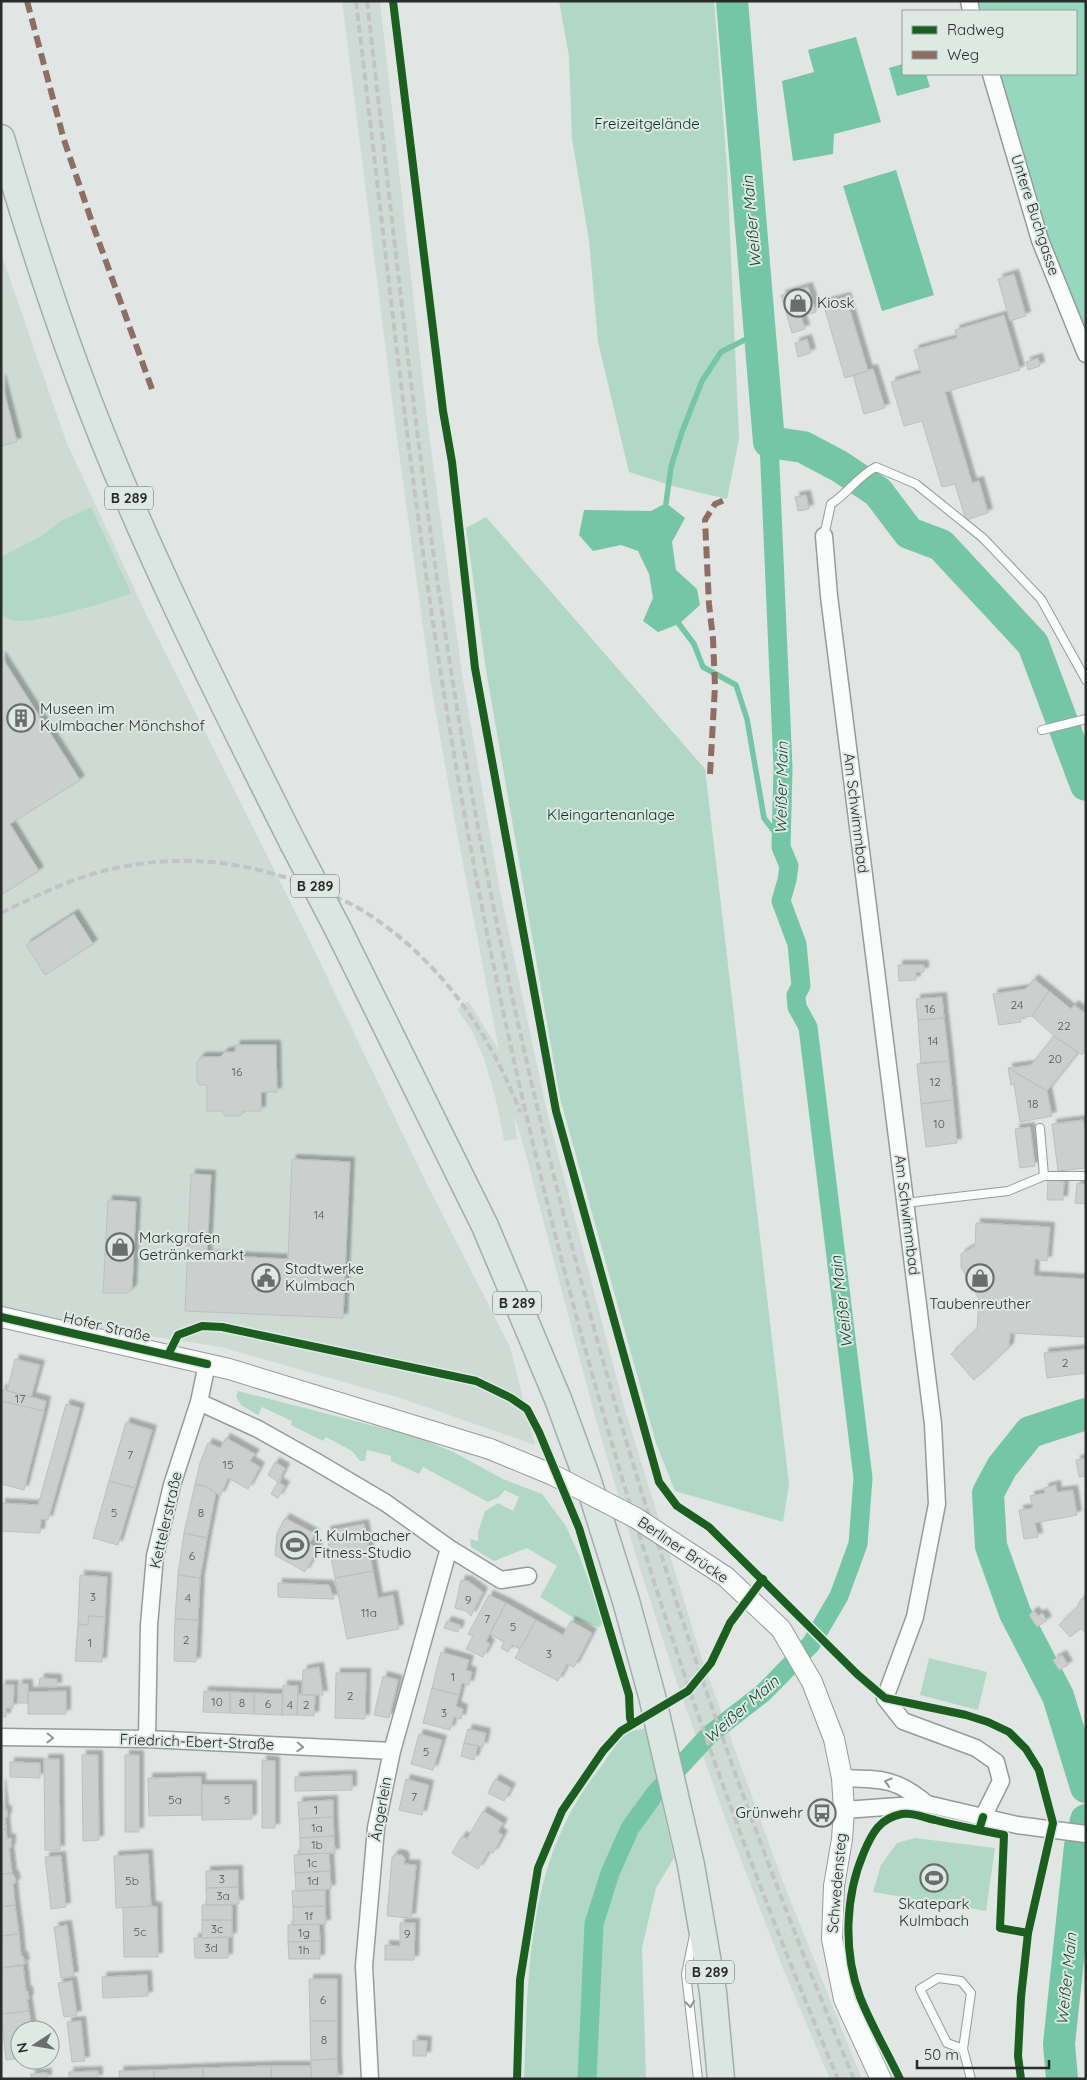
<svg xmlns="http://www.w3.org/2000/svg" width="1087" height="2080" font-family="Quicksand,sans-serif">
<defs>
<filter id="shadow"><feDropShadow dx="4.5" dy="-4.5" stdDeviation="1" flood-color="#0004"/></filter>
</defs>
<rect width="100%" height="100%" fill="#e1e6e4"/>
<path fill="#cedbd5" d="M342,1H380L427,419L463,680L500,891L547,1112L624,1406L702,1659L783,1882L862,2079H830L784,1971L728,1826L678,1686L638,1563L594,1413L523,1144L514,1116L517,1139L504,1141L496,1100L484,1058L472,1031L457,1009L468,1001L499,1050L455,822L431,685L395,423Z
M1,253L66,441L147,616L307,935L426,1182L510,1347L535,1445L400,1398L221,1347L104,1329L1,1306Z"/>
<path fill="#b1d7c6" d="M559,1H714L727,167L739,439L727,499L676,487L629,472L598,342L589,240L572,139L569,56Z
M91,507L131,593C109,602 41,622 18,621C11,621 5,618 1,613V557L40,537L61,521Z
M486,517L705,769L789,1484L783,1522L675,1491L656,1443L560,1098L486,670L466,528Z
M238,1391L417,1437L453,1452L503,1479L542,1494L566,1526L579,1555L604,1622L599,1627L577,1620L540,1597L557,1566L527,1548L494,1561L471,1547L470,1539L478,1541V1532L485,1511L498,1503L513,1511L519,1497L505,1490L499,1497L488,1502L423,1467L419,1474L391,1461V1456L367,1450L365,1461H360L352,1451L326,1437L323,1441L291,1425L292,1421L262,1407L258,1415L241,1405L236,1396Z
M929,1658L987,1672L978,1710L920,1695Z
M645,1728L674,1858L656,1888L642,1948L646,2079H524C529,1967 526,1862 599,1769C605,1762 620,1737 627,1733C632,1730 640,1730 645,1728Z
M915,1838L995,1848L986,1911L873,1892L881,1865L897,1843Z"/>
<path fill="#98d7bf" d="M977,1H1086V354L991,74H1076V11H975Z"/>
<path fill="#75c5a7" d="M856,37L881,122L834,134L833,154L793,161L782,81L814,72L808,50Z
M903,64V74H926L930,87L897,96L889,68Z
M896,170L934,295L882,311L843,186Z
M666,503L685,518L672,542L676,570L697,589L700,605L679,624L658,632L643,621L653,598L649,574L638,551L621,545L593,551L579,535L584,510L651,511Z"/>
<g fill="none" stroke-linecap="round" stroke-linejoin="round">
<path stroke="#75c5a7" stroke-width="5.5" d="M666,503L671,467L682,432L702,381L721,352L760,332
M679,624L694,644L703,667L736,685L747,719L764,818L780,839"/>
<path stroke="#75c5a7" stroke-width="19" d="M587,2079L594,1924L610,1873L630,1828L654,1795L709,1735L763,1693L811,1644L839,1596L858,1544L863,1478L808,1027L797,1007L796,995L801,986L797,944L781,901L787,880L789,866L781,847L783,768L769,442"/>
<path stroke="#75c5a7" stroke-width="32" d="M732,1L769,442L803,447L839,466L878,492L909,533L941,545L1033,644L1086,785
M1086,1414L1030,1432L1002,1467L988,1493L991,1546L1015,1613L1058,1696L1086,1787
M1062,2079L1059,2044L1080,1846L1086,1820"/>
</g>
<path fill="#cbcfce" stroke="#bcc0be" filter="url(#shadow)" d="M1014,274L1026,316L1010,321L998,279Z
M808,287L816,312L801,316L805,329L792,333L781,295Z
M846,297L868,371L845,378L823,303Z
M1004,315L1020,370L945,392L972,483L979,481L988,513L966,520L955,484L942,487L922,421L904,426L891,382L921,373L914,350L957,338L955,330Z
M807,339L811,353L798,357L795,343Z
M1038,358L1040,366L1028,370L1026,362Z
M873,369L885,408L864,414L853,375Z
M1,379L17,442L1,446Z
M806,495L809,509L798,511L795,497Z
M1,656L80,780L10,824L39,871L1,895Z
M74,914L93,944L45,975L26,945Z
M898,965H924V972H916V980L899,981Z
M1034,979L1049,991L1032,1016L1020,1018L1021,1022L999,1025L993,994L1026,989Z
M1049,991L1071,1009L1074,1005L1086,1014V1050L1082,1055L1054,1036L1032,1016Z
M942,997L944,1018L918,1020L916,999Z
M944,1018L949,1061L921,1063L918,1020Z
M1054,1036L1078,1052L1047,1091L1008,1068L1031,1065Z
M236,1045H276L277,1092H261V1111H243L240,1116H225L223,1111H207V1085H200L197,1082V1062L201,1057H220L225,1052H235Z
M949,1061L953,1100L921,1104L917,1064Z
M1008,1068L1047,1091L1052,1116L1020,1122L1014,1084L1011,1085Z
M953,1100L957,1143L926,1147L921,1104Z
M1083,1120L1086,1136V1168L1058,1171L1052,1124Z
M1030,1127L1035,1166L1020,1168L1015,1129Z
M292,1159L350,1162L343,1318L185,1311L191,1174L211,1175L207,1255L288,1259Z
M1048,1180L1064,1181L1063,1200H1047Z
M1077,1183L1086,1184V1204L1075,1203Z
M108,1200L136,1202L132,1289L128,1293H103Z
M976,1223L1050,1227L1047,1261L1035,1259L1034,1276L1086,1279V1337L1010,1333L1009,1347L974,1380L951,1354L977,1329L979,1299L961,1267V1254L975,1246Z
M1086,1349V1373L1047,1378L1044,1353Z
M15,1359L40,1365L31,1397L7,1391Z
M1,1389L46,1401L44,1411L1,1401Z
M1,1401L44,1411L24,1490L1,1484Z
M66,1404L80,1408L48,1520L41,1519L40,1533L1,1531V1503L38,1505Z
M126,1422L152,1430L135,1488L109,1481Z
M226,1438L255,1454L250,1461L260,1467L248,1489L228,1478L220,1496L206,1486L195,1485L200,1463L208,1443L220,1448Z
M1086,1458V1476L1079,1477L1076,1460Z
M275,1462L285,1468L278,1482L268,1475Z
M109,1481L135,1488L118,1545L93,1538Z
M278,1482L285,1486L278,1498L271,1494Z
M195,1485L206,1486L216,1493L207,1538L184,1533Z
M1056,1485L1057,1492L1073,1490L1077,1515L1035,1523L1038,1537L1024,1539L1019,1510L1033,1508L1030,1496L1045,1493L1044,1488Z
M285,1518L315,1534L309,1544L318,1548L305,1572L275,1555L277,1533Z
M364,1524L373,1571L335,1578L326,1531Z
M184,1533L207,1538L200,1578L178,1575Z
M373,1571L378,1598L393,1595L399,1629L347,1639L335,1578Z
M80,1575L107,1577L105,1617L89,1616L88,1625L78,1624Z
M178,1575L200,1578L198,1620L175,1619Z
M461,1580L468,1581L483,1592L471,1616L466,1611L455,1608Z
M278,1583L329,1585L334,1599L278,1597Z
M489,1595L506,1603L486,1641L490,1644L483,1657L466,1649L473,1636L468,1634Z
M1081,1599L1086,1600V1634L1081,1628L1070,1637L1059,1625L1076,1609Z
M506,1603L536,1620L520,1649L512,1645L508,1652L501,1648L504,1642L490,1634Z
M1034,1611L1038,1616L1042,1613L1047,1620L1037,1627L1029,1615Z
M89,1616L105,1617L102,1662L75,1661L78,1624L88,1625Z
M175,1619L198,1620L196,1662L174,1661Z
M536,1620L563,1635L571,1621L592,1633L574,1667L567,1664L558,1681L515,1658Z
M447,1621L460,1625L458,1632L444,1628Z
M441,1652L469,1660L466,1670L472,1672L469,1685L462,1683L459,1695L432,1688Z
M1062,1655L1068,1665L1059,1670L1053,1660Z
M319,1667L323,1695H302L303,1670Z
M336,1673H366L365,1719L335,1718Z
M383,1676L398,1680L389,1718L374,1715Z
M40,1678L57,1679V1687L39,1686Z
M18,1684H28V1703H18Z
M1,1685H14L13,1708H6V1717H1Z
M283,1685L298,1686L297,1715H282Z
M432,1688L459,1695L456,1706L463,1709L461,1719L454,1717L450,1730L423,1723Z
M66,1691V1714H28V1692Z
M204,1691L230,1692V1713L203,1712Z
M230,1692L254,1693V1714L230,1713Z
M254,1693L283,1694L282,1715L254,1714Z
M298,1694L315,1695L314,1716L297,1715Z
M468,1729L486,1733L483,1747L464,1743Z
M419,1734L442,1740L433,1770L411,1764Z
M464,1743L478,1746L474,1760L461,1756Z
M82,1755H98L99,1840L83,1841Z
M125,1755H139V1832H125Z
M44,1759H59L60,1850H45Z
M262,1760L275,1761V1828H262Z
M10,1762L40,1763V1778L10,1777Z
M352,1775V1790L295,1791V1777Z
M201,1777L202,1815L149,1816L148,1778Z
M406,1779L429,1785L422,1815L399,1810Z
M495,1779L511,1788L504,1801L488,1793Z
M1,1784L4,1810H7V1817L5,1818L6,1829L1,1830Z
M202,1785H252V1819L202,1820Z
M333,1800V1817L299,1819L298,1802Z
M483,1811L503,1823L498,1832L503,1835L493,1853L489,1851L478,1869L452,1853L462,1836L467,1839Z
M333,1817L334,1836L300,1838L299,1819Z
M6,1829L7,1839L11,1838V1848H9L12,1873L1,1874V1830Z
M334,1836L335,1853L300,1854V1838Z
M329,1853L330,1871L295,1873L294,1855Z
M148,1854L151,1906L116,1908L114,1856Z
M395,1854L402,1855L405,1858L404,1864L416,1865L411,1918L387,1916L392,1857Z
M61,1856L66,1907L51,1909L45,1857Z
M238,1870V1887L206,1888V1871Z
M330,1871L331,1889L296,1891L295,1873Z
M12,1873V1875H14L16,1883H13L15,1905L1,1907V1874Z
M238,1887L239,1904L207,1905L206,1888Z
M325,1890V1906L293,1907L292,1891Z
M15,1905L19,1934L1,1936V1907Z
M202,1905H232V1920H202Z
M151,1906L157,1907L158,1957H124L123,1908Z
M325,1906L326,1924L293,1925V1907Z
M202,1920H232V1937L202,1938Z
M400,1923H415L414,1960H385V1945L400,1946Z
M319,1924L320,1941L288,1942V1925Z
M67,1925L74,1976L61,1978L54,1927Z
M19,1934L21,1956H23L25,1964L1,1968V1936Z
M228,1937V1958H195L194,1938Z
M320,1941V1959H289L288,1942Z
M23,1966L26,1991H28L29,1999H27L29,2011L1,2014V1968Z
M147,1975L148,1996L103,1998L102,1977Z
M309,1979H337V2021H310Z
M72,1981L77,2015L64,2017L58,1983Z
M29,2011L32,2029L20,2030V2058L6,2060L1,2014Z
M81,2021L85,2061L72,2062L67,2022Z
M310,2021H337V2059L311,2060Z
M413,2040L427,2041L426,2056H413Z
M337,2059L338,2079H311V2060Z
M271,2066V2079H203V2068Z
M271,2066H311V2079H271Z
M203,2068V2079H154V2070Z
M154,2070V2079H120L119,2071Z
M98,2071V2079H69V2072Z
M47,2073V2079H31V2074Z"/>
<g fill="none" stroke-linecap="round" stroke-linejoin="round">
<g stroke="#969b99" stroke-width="10">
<path id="service" d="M824,536L831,504C848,493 859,475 876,467L916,484L983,538L1041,599L1086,680
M1042,730L1086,719
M1040,1128L1044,1176
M905,1203L1008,1191L1044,1176H1086
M694,1935L686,1974L698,2079
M963,2049L947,2043L920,1989L938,1978L961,1981L971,1993L963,2049L971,2079"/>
</g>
<g stroke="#969b99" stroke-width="19">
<path id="minor" d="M969,1L971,11
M991,74L1040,240L1086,354
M824,536L829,596L933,1424L937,1504L915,1617L885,1698L903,1721L976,1748L996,1762L1001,1781L983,1817
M199,1402L258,1429L315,1461L386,1503L449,1548L501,1580L528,1576
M1,1737L147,1739L392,1751
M147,1739L149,1625L155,1556L172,1485L199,1402L207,1364
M842,1778C882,1779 896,1778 927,1804
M844,1810L927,1804L1017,1825L1086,1834
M370,2079L364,1966L376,1828L392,1751L449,1548"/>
</g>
<g stroke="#969b99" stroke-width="22">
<path id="tertiary" d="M1,1317L229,1369L490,1449
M834,1739L842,1778L844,1810L842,1839L834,1886L832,1939L844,1999L881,2079"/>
</g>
<g stroke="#9eafa9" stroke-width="29">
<path id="trunk" d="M1,138C24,216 48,292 76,368C136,532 215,688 293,843
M338,929L485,1226L558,1399L587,1478L626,1601L652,1696L691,1865L713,1992L721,2079"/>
</g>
<use href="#service" stroke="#fafbfb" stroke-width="8"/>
<use href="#minor" stroke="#fafbfb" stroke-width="16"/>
<use href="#tertiary" stroke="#fafbfb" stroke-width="20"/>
<use href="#trunk" stroke="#dbe6e2" stroke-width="26"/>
<path stroke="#c2c3c3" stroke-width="4" stroke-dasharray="8 4" stroke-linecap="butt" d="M356,1C386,251 411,501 453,748C530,1204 657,1653 838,2079
M367,1C396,251 421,501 464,749C543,1206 675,1651 854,2079
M1,913C40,894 78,875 121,867C187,854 252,862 313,888C331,895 349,902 365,912C438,958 490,1032 520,1112"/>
<g stroke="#969b99" stroke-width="22" stroke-linecap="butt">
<path id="tertiary-bridge" d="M490,1449L553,1475L636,1518L726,1577L781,1629L812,1682L834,1739"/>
</g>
<g stroke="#9eafa9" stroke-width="29" stroke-linecap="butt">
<path id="trunk-bridge" d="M293,843L338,929"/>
</g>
<use href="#tertiary-bridge" stroke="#fafbfb" stroke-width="20"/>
<use href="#trunk-bridge" stroke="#dbe6e2" stroke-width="26"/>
<path stroke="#8d6e63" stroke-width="6" stroke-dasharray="12 6" stroke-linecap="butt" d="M27,1L64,140L95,231L153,392
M710,774L715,686L713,639L709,604L705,520L715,504L727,499"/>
<g stroke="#dee9e4" stroke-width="11">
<path id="cycleway" d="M393,1L443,411L452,462L475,668L556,1111L659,1482L677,1506L709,1527L857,1674L885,1698L966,1715L988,1722L1009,1732L1026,1749L1039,1770L1053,1823L1028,1933L1021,1997L1018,2056L1021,2079
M1,1317L207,1364
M168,1355L178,1335L202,1326L222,1327L476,1381L511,1398L527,1409L539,1432L579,1528L629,1695L630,1718L632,1724
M979,1830L1004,1835L1000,1928L1028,1933
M517,2079L520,1980L538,1868L562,1811L603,1751L621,1731L688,1691L711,1663L730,1623L763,1579
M900,2079C887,2052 871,2025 860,1997C843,1951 845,1896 864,1852C872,1833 880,1818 902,1814C914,1812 924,1818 935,1820C950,1824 965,1827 979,1830L983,1817"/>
</g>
<use href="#cycleway" stroke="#1b5e20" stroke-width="8"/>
</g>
<defs><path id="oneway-chevron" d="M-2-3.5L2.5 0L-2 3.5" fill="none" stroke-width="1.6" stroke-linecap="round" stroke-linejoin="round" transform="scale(1.25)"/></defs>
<g stroke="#919492">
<use href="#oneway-chevron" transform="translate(50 1738) rotate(1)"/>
<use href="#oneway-chevron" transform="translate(300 1747) rotate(3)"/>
<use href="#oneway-chevron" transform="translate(888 1782) rotate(-163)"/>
<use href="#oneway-chevron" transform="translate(690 2004) rotate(84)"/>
</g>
<defs>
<g id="shop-ring" transform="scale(1.4375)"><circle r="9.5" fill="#dee9e4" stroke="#696d6b" stroke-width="1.5"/><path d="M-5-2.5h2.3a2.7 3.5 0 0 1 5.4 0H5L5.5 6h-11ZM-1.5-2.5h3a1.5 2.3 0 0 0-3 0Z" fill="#696d6b"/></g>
<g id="building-ring" transform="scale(1.4375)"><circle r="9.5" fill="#dee9e4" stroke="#696d6b" stroke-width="1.5"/><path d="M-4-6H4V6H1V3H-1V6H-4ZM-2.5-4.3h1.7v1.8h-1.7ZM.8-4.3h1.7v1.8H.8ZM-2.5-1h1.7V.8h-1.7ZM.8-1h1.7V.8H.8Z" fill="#696d6b"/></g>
<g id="civic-ring" transform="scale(1.4375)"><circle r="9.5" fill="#dee9e4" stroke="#696d6b" stroke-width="1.5"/><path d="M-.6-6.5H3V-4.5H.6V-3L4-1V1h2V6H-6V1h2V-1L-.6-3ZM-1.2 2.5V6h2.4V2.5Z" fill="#696d6b"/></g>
<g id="stadium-ring" transform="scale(1.4375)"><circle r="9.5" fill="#dee9e4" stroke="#696d6b" stroke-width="1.5"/><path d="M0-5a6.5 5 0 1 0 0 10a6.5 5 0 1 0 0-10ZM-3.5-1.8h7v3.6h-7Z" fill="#696d6b"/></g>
<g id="bus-ring" transform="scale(1.4375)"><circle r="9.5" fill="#dee9e4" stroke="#696d6b" stroke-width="1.5"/><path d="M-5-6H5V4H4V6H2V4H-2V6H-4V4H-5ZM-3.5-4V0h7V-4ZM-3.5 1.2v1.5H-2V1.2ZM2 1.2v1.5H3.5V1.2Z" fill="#696d6b"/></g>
</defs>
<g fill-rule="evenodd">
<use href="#shop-ring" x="798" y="303"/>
<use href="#building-ring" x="21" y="718"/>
<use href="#shop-ring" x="120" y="1247"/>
<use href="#civic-ring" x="266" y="1278"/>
<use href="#shop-ring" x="980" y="1278"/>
<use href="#stadium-ring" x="295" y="1545"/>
<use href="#bus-ring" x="822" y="1813"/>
<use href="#stadium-ring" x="934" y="1878"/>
</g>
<g text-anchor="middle" stroke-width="4" stroke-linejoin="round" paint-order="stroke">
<g font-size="12" fill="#525654">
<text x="1017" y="1009">24</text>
<text x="930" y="1013">16</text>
<text x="1064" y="1030">22</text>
<text x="933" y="1045">14</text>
<text x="1055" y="1063">20</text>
<text x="237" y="1076">16</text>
<text x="935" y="1086">12</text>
<text x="1033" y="1108">18</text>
<text x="939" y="1128">10</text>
<text x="319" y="1219">14</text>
<text x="1065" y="1367">2</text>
<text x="20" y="1403">17</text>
<text x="130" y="1459">7</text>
<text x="228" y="1469">15</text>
<text x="114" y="1517">5</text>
<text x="201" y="1517">8</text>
<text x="192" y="1560">6</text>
<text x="93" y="1601">3</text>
<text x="188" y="1602">4</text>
<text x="468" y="1604">9</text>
<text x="369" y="1617">11a</text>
<text x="487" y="1623">7</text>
<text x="513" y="1631">5</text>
<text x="186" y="1644">2</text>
<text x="90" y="1647">1</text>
<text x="549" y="1658">3</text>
<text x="453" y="1681">1</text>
<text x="350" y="1700">2</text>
<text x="217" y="1706">10</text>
<text x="242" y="1707">8</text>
<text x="268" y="1708">6</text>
<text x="290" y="1709">4</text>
<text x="306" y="1709">2</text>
<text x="444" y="1717">3</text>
<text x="426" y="1756">5</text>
<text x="414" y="1801">7</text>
<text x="175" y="1804">5a</text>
<text x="227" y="1804">5</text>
<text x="316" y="1814">1</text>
<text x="317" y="1832">1a</text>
<text x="317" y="1849">1b</text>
<text x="312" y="1867">1c</text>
<text x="222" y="1883">3</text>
<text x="132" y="1885">5b</text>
<text x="313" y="1885">1d</text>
<text x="223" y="1900">3a</text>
<text x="309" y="1920">1f</text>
<text x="217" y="1933">3c</text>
<text x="140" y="1936">5c</text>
<text x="304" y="1937">1g</text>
<text x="407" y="1938">9</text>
<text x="211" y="1952">3d</text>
<text x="304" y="1954">1h</text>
<text x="323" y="2004">6</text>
<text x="324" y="2044">8</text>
</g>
<g fill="#dee9e4" stroke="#5f6562" stroke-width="1">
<rect x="105" y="486.5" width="48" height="23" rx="4"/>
<rect x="291" y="874.5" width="48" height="23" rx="4"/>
<rect x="493" y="1291.5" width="48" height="23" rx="4"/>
<rect x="686" y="1960.5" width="48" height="23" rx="4"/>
</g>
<g font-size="14" font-weight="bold" fill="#282c2a">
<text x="129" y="503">B 289</text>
<text x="315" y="891">B 289</text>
<text x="517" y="1308">B 289</text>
<text x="710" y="1977">B 289</text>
</g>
<g font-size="15" fill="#013424" stroke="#dee9e4">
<text x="647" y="129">Freizeitgelände</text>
<text x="611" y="820">Kleingartenanlage</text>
</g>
<g font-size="15" fill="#282c2a" stroke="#dee9e4">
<text transform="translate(1035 215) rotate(72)" y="5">Untere Buchgasse</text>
<text transform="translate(856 813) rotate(83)" y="5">Am Schwimmbad</text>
<text transform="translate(907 1215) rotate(83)" y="5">Am Schwimmbad</text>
<text transform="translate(107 1327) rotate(13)" y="5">Hofer Straße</text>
<text transform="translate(166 1520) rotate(-77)" y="5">Kettelerstraße</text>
<text transform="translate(683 1550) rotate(34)" y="5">Berliner Brücke</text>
<text transform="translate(197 1742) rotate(2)" y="5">Friedrich-Ebert-Straße</text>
<text transform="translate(381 1809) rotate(-80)" y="5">Ängerlein</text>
<text transform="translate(837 1883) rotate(-85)" y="5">Schwedensteg</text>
</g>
<g font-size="15" fill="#282c2a" stroke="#dee9e4" text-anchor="start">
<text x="817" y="308">Kiosk</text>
<text x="40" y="714">Museen im<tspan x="40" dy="17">Kulmbacher Mönchshof</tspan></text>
<text x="139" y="1243">Markgrafen<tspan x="139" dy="17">Getränkemarkt</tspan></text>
<text x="285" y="1274">Stadtwerke<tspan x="285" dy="17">Kulmbach</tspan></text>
<text x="980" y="1309" text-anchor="middle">Taubenreuther</text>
<text x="314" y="1541">1. Kulmbacher<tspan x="314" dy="17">Fitness-Studio</tspan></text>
<text x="803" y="1818" text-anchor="end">Grünwehr</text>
<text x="934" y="1909" text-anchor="middle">Skatepark<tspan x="934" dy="17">Kulmbach</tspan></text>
</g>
<g font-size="16" font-style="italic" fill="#0f3f2e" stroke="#dee9e4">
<text transform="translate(751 222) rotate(-95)" y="6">Weißer Main</text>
<text transform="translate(781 788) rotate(-89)" y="6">Weißer Main</text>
<text transform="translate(841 1302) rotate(-97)" y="6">Weißer Main</text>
<text transform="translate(741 1709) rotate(-41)" y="6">Weißer Main</text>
<text transform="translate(1066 1979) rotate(-84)" y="6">Weißer Main</text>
</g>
</g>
<rect width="1087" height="2080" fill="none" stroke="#282c2a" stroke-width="5"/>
<rect x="902" y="10" width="175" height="65" fill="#dee9e4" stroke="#959d9a"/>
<rect x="912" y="26" width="25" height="8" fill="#1b5e20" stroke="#959d9a"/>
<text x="947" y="35" font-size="15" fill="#282c2a">Radweg</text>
<rect x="912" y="51" width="25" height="8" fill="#8d6e63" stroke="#959d9a"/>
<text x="947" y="60" font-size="15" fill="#282c2a">Weg</text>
<g transform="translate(35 2045) rotate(258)"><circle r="24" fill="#dee9e4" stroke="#959d9a"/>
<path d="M0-4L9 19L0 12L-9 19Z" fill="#696d6b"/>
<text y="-8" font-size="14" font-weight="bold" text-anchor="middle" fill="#282c2a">N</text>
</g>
<path d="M917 2060v8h132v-8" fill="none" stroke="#282c2a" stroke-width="2.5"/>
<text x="924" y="2060" font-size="15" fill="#282c2a" stroke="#dee9e4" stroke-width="4" paint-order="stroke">50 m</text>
</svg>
